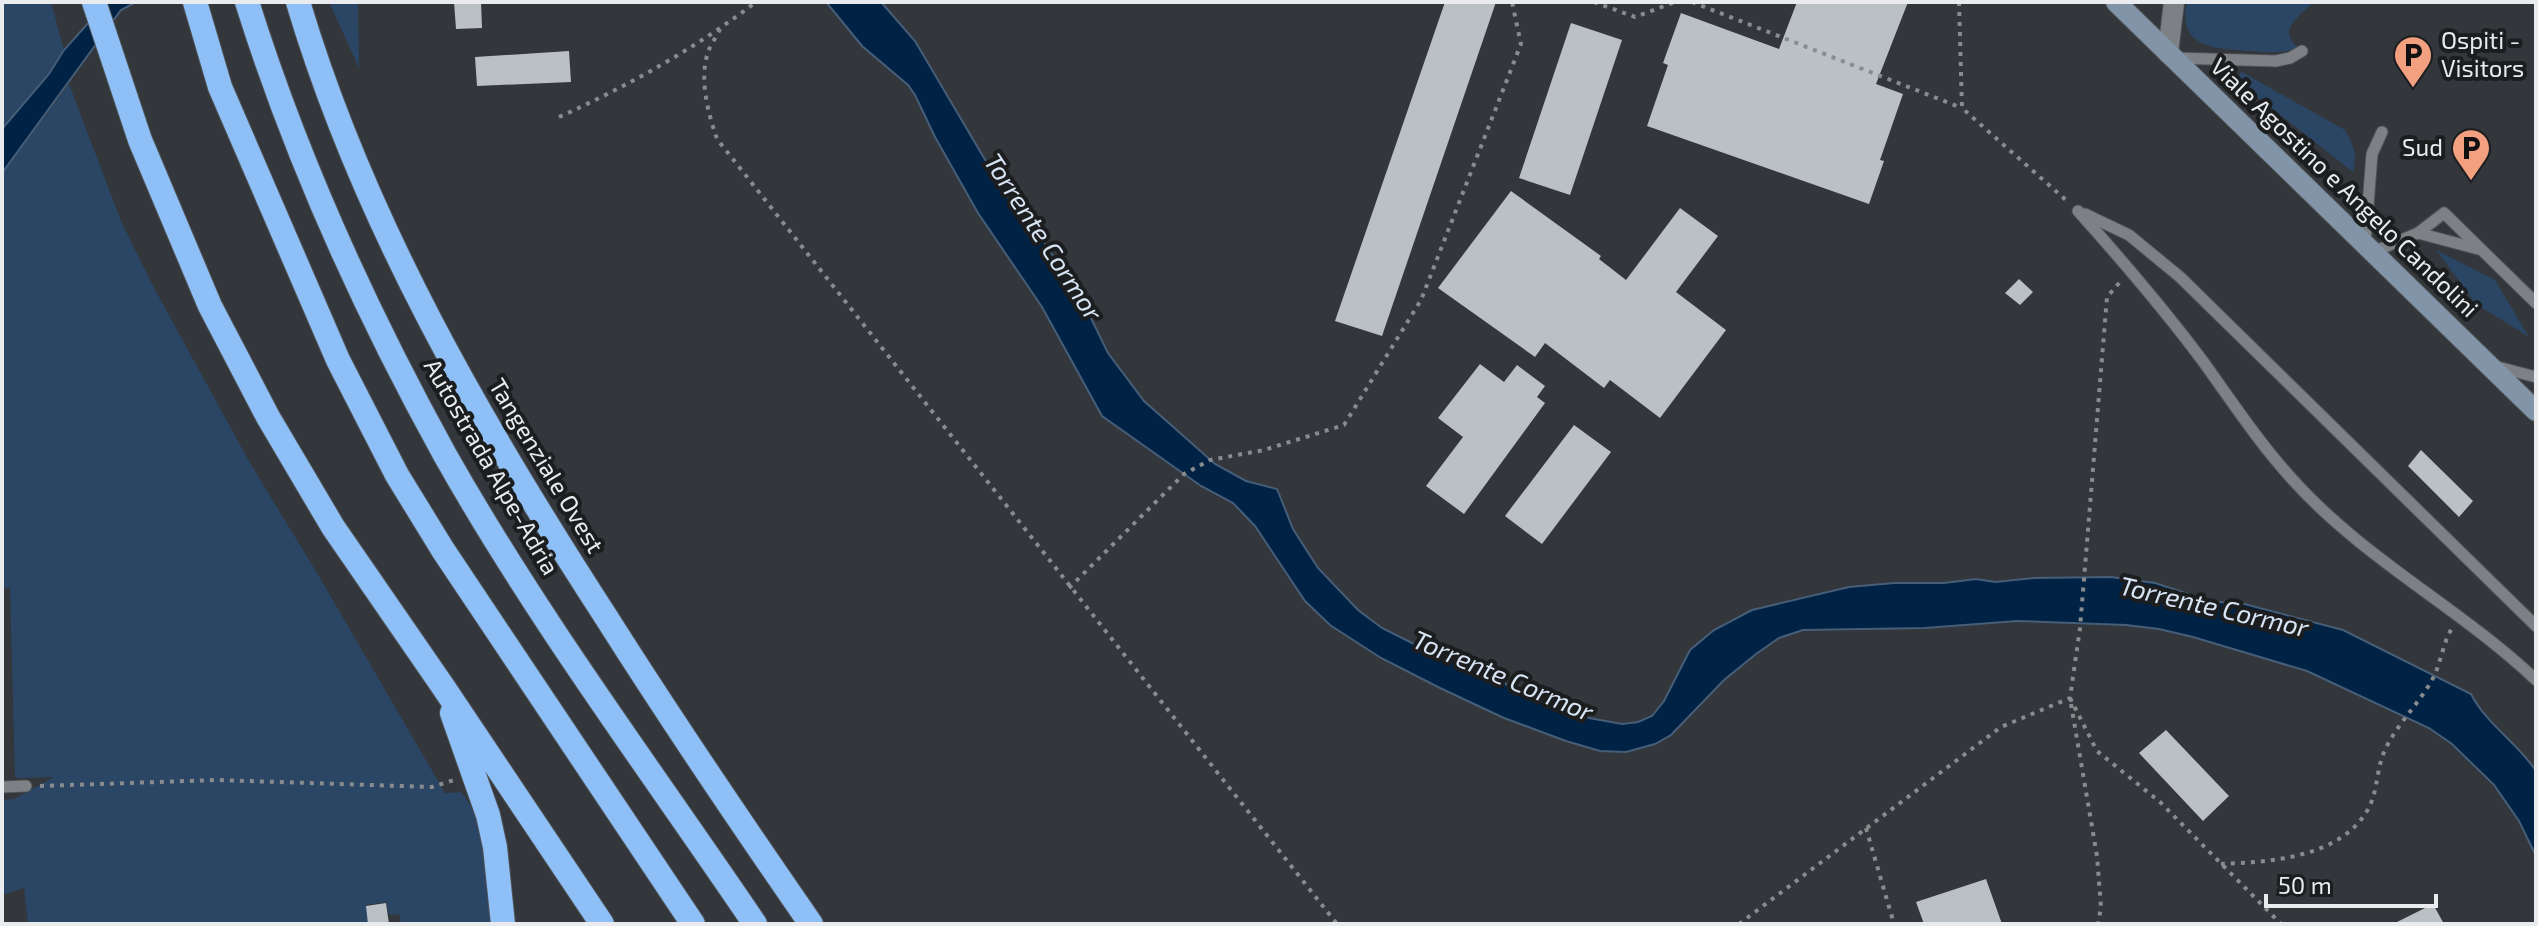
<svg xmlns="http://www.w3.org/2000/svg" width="2538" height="926" font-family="'Exo 2',sans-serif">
<rect width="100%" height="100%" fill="#33363a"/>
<path fill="#2a4664" d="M2,2H51L64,50L49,74L2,129Z
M329,2H358L359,68Z
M2187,2H2314C2299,16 2276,31 2299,48C2282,54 2266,52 2248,51C2214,48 2177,48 2187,2Z
M2242,72L2345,130C2354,145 2357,155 2353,172L2242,85L2236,76Z
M69,84L121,221L153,286L250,463L320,578L445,793L461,792C488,821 489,886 494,924H401L399,914L389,915L386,902L367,905L369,924H28L24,888L2,895V800L14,799L54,777L15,778L10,588L2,589V173Z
M2436,250L2495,280L2529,337L2476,304Z"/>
<path fill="#002245" stroke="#465e78" stroke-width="2" d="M107,2H136L121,10L2,173V129L49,74L64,50Z
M826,2H881L915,41L1000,185L1011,202L1039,234L1088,312L1108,353L1144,401L1215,464L1246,481L1277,489L1293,529L1318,568L1358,610L1382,628L1414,644L1462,663L1555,708L1589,718L1622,724L1638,722L1652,716L1664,701L1690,650L1714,630L1752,610L1849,587L1894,583H1944L1976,579L1995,582L2034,578L2111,577L2155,583L2213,602L2241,603L2343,630L2471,694C2487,725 2517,742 2536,771V856L2519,821L2494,785L2452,744L2429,728L2307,671L2193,637L2159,629L2126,625L2017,621L1925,628L1803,630L1779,638L1756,654L1724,680L1671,735L1655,744L1626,752L1600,751L1566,741L1504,718L1440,688L1381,658L1330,625L1305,601L1255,526L1233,503L1201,486L1102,416L1042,307L978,213L935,137L915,95L908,85L862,46Z"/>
<path fill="#bbc0c5" d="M454,2H481L482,28L456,29Z
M1445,2H1496L1382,336L1335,321Z
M1797,2H1908L1876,84L1903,94L1880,160L1884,161L1869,204L1647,126L1668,65L1663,63L1681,13L1779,49Z
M1571,23L1622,40L1570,195L1519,178Z
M569,51L571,82L477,86L475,57Z
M1511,191L1601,256L1599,259L1626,280L1680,208L1718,236L1676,292L1726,330L1660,418L1610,380L1604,388L1545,343L1535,357L1438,288Z
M2019,279L2033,292L2020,305L2005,293Z
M1480,364L1504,382L1517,365L1545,386L1537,397L1545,403L1464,514L1426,486L1463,437L1438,418Z
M1574,425L1611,452L1542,544L1505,516Z
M2421,450L2473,501L2459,517L2408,466Z
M2166,730L2229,796L2203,821L2139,753Z
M1986,879L2002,924H1924L1916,902Z
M386,903L389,924H368L366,906Z
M2433,904L2444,924H2393Z"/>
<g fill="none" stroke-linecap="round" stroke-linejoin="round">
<g stroke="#505356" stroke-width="13">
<path id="lane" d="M2176,58L2276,61L2290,58L2302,51
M2078,211C2121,259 2163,308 2202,360C2231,400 2259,443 2293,480C2364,559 2460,608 2536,680
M2085,214L2129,235L2180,277L2536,626
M2418,233L2444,213L2536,303
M2365,244L2372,154L2382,132
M2373,252L2418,233L2482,250
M2494,366L2536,377
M2,787L26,786"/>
</g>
<g stroke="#505356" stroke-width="22">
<path id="street" d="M2168,53L2174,2"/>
</g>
<g stroke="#505356" stroke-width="22">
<path id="secondary" d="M2116,2L2536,411"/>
</g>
<g stroke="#505356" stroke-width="26">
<path id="highway" d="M94,2L140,140L210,306L268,417L333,527L444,688L602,924
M195,2L220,87L338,360L397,475L443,550L693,924
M247,2C296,158 366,312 445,455C537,618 650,769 755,924
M298,2C364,223 481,424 606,617C672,721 741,823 811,924
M452,713L488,815L495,847L503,924"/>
</g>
<path stroke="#898c8f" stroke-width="4" stroke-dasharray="4 6" stroke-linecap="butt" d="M1594,2L1635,17L1675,2
M1692,2L1962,108
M1959,2L1962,108L2067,201
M720,29C717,36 711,44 708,52C699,79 708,113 717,139L1337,924
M559,117C628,86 696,48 756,2
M1069,588L1184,474L1210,460L1264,450L1344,425L1421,300L1521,44L1512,2
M2070,698L2097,751L2160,802L2281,924
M2071,704L2097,856L2101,907L2098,924
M40,786L217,780L432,787L454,780
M1866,828L1894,924
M2221,864C2269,862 2339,858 2367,811C2378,793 2376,771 2384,752C2396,725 2418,705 2432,680C2441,664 2442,645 2452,628
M1739,924L2001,727L2070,698L2080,628L2107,297L2120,282"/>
<use href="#lane" stroke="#7d8185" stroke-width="11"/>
<use href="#street" stroke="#7d8185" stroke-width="20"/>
<use href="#secondary" stroke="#8294a7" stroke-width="20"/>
<use href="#highway" stroke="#8ebff7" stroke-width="24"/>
</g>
<defs>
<g id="parking-pin" transform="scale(2)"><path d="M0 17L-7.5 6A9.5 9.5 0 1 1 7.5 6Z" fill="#f2a080" stroke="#1c1d1f"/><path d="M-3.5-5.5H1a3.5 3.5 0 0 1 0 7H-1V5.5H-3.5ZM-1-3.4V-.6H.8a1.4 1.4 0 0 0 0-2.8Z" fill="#111"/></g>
</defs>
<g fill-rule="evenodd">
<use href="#parking-pin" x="2413" y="55"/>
<use href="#parking-pin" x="2471" y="148"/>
</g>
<g text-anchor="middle" stroke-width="8" stroke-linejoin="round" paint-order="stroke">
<g font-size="24" fill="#e9ebee" stroke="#1c1d1f" text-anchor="start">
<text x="2441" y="49">Ospiti -<tspan x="2441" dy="28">Visitors</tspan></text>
<text x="2443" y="156" text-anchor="end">Sud</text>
</g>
<g font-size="24" fill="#e9ebee" stroke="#1c1d1f">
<text transform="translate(2344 188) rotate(44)" y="8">Viale Agostino e Angelo Candolini</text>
<text transform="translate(546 466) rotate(59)" y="8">Tangenziale Ovest</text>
<text transform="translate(491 467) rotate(60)" y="8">Autostrada Alpe-Adria</text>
</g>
<g font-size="26" font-style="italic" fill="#d7e4f4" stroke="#1c1d1f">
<text transform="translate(1043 237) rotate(57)" y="9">Torrente Cormor</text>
<text transform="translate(2214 607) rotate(13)" y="9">Torrente Cormor</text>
<text transform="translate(1503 676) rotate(23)" y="9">Torrente Cormor</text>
</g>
</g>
<rect width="2538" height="926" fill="none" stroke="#e9ebee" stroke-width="8"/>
<path d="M2266 894v12h170v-12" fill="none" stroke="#e9ebee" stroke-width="4"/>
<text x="2278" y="894" font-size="24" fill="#e9ebee" stroke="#1c1d1f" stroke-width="6" paint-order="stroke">50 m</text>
</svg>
